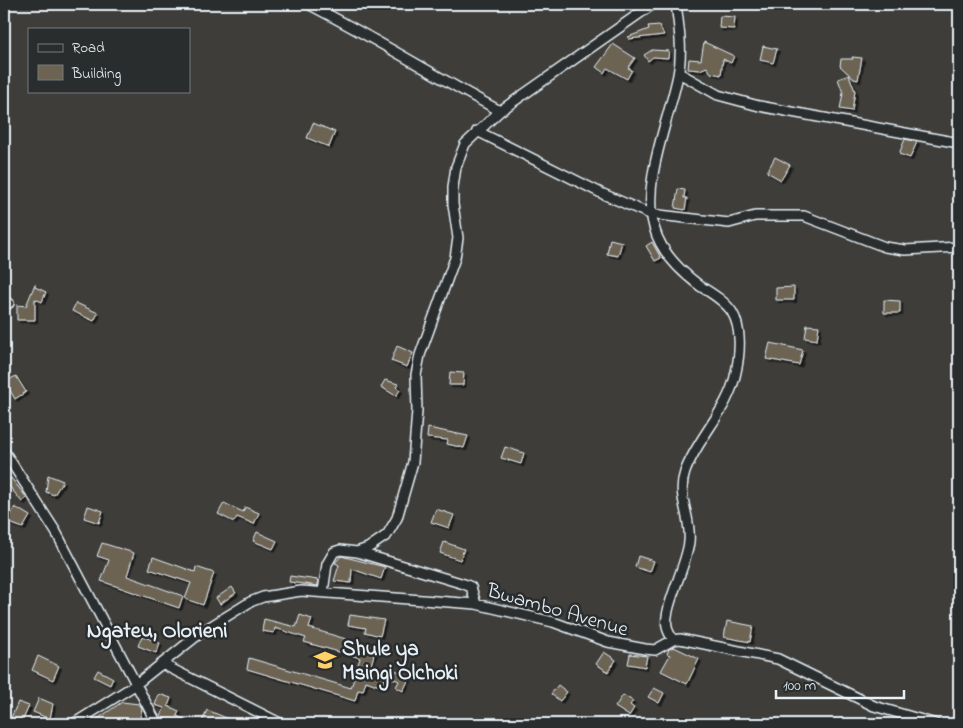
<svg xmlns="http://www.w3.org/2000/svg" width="963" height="728" font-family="'Indie Flower',sans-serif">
<defs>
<filter id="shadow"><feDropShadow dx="2.5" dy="2.5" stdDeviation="0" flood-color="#0009"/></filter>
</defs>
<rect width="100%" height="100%" fill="#3e3d39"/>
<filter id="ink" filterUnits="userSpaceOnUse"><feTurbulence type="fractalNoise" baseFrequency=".02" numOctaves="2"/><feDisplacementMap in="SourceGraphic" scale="10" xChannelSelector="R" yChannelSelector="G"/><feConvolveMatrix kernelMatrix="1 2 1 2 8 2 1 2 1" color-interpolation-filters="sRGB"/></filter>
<g filter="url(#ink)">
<path fill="#6c6353" stroke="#e8f1f8" filter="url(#shadow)" d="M720,16L735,17L734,29L719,28Z
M659,25L664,35L629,39L628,37L649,29L648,26Z
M704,42L734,56L731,63L723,59L721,75L711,73L707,67L700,70L688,69L689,59L701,60Z
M613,44L635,58L628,68L632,70L627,79L607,68L604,73L596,67Z
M763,46L777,49L773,63L760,60Z
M652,50L669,51L668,58L653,57L648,61L644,55Z
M852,57L862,58L858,80L854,79L840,66L841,59H853Z
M849,75L855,91L852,111L840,109L843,93L838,79Z
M313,123L335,132L329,147L307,138Z
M905,139L917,142L910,158L899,154Z
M775,157L790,165L781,180L767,172Z
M678,189L685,190L684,198H687L685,210L675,208Z
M610,239L622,242L618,256L607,254Z
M652,242L661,258L655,261L646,246Z
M35,284V287L46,292L42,302L35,299V320H17V305L26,306Z
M794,287V300H776V288Z
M884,300L900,301V313H884Z
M76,303L98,313L94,321L72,311Z
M807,325L819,326L817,340L805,338Z
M770,343L803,350L799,365L766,359Z
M397,346L413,353L407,367L391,361Z
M450,372L464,373L463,385H449Z
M16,376L26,392L15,399L5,382Z
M385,380L398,384L396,387L400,390L396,396L381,387Z
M428,428L468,436L464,448L447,444L448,440L427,438Z
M505,447L524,453L521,464L501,458Z
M48,475L63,481L54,495L46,492Z
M11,478L27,498L22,502L6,482Z
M224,503L243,512L245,507L259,513L254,524L237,517L234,522L218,514Z
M88,506L103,511L99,523L84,518Z
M15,507L30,516L23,528L7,522Z
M436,509L454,515L449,528L431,522Z
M257,532L277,541L273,549L253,541Z
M444,542L464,549L460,560L440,553Z
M102,543L134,553L127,576L183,596L179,608L101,581L109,560L97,556Z
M341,556L385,567L381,579L352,569L351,583L334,581L339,565L335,563Z
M638,556L654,561L650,572L635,567Z
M153,557L195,572L196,567L214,573L203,605L185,599L191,583L149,569Z
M290,576L318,580V586L289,582Z
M232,587L236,593L220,604L216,598Z
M300,615L312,619L309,628L376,648L369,672L386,677L382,687L366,681L363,691L358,690L355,701L247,669L249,658L351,688L360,658L304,642L306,638L275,628L274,633L262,631L264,619L296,627Z
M350,615L384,620L380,636L365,632L366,628L348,625Z
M727,621L753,626L750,642L724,637Z
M142,636L160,643L156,653L138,646Z
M674,647L699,659L687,684L661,671L670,655L667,654L669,649Z
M604,652L616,660L608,672L596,664Z
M630,654L647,656L645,667L628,664Z
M38,656L59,666L53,680L32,670Z
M98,670L113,678L110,685L94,677Z
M395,670L410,677L403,691L396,687L399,681L392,678Z
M558,685L567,692L560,701L551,694Z
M654,688L664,693L659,703L648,697Z
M159,694L171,698L168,706L179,711L177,716L195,724H170V721L161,717L164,708L155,705Z
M623,695L633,701L630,705L634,708L629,716L615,707Z
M39,698L53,704L50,719L33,712Z
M18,702L29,706L22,722L11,718Z
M122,702L139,704L142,708L139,724H113L108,721L103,724H90Z
M207,710L241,724H201Z"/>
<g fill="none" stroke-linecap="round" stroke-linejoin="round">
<g stroke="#e8f1f8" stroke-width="12">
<path id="street" d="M308,4C373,37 435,76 500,111
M679,73L718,95L759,106L959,143
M477,131L603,194L650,214L729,223L755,216H804L885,247L905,250L959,247
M4,306L9,303
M4,451L56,532L157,724
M357,552L464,584L471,587L476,604
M323,592L327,564L334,552L340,550L357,552L368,548L387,535L397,518L413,462L417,411L416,375L420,355L455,258L458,238L453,204V187L456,167L465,144L500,111L653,4
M673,640C671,636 667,631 667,626C663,609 687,564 689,542C692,517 676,497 685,472C698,436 729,410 736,372C740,354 742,328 732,312C725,301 711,293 700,286C680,271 660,251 654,227C641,183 669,120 678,75C683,52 679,27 676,4
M162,664L282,724
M73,724L135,685L203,631L250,602L263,597L301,591L476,604L553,622L608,642L645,649L655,650L673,640L680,639L778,659L874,706L936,724"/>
</g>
<use href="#street" stroke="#2a2d2e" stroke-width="9"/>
</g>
</g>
<defs>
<g id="school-bare" transform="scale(1.725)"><path d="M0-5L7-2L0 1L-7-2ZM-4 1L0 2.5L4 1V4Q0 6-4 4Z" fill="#ffd166" stroke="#2a2d2e" stroke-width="2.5" paint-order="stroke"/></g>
</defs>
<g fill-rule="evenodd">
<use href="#school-bare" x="325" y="660"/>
</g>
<g text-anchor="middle" stroke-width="5" stroke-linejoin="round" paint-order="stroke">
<g font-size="21" fill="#e8f1f8" stroke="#2a2d2e">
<text transform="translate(558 609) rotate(16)" y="7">Bwambo Avenue</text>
</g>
<g font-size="21" font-weight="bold" fill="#e8f1f8" stroke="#2a2d2e" text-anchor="start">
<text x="342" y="655">Shule ya<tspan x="342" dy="24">Msingi Olchoki</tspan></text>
</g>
<g font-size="22" font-weight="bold" fill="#e8f1f8" stroke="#2a2d2e">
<text x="157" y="637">Ngateu, Olorieni</text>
</g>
</g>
<rect width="963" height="728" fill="none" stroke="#2a2d2e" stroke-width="20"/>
<rect x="10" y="10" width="943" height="708" fill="none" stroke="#e8f1f8" stroke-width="2" filter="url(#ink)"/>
<rect x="28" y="28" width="162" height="65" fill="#2a2d2e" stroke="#767b7f"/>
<rect x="38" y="44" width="25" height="8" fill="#2a2d2e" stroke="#767b7f"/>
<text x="72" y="52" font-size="15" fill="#e8f1f8">Road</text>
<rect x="38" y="65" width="25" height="15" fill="#6c6353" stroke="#767b7f"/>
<text x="72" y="78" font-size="15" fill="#e8f1f8">Building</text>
<path d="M776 690v8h128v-8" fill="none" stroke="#e8f1f8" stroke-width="2.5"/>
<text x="783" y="690" font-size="15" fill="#e8f1f8" stroke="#2a2d2e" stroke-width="4" paint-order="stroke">100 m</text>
</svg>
